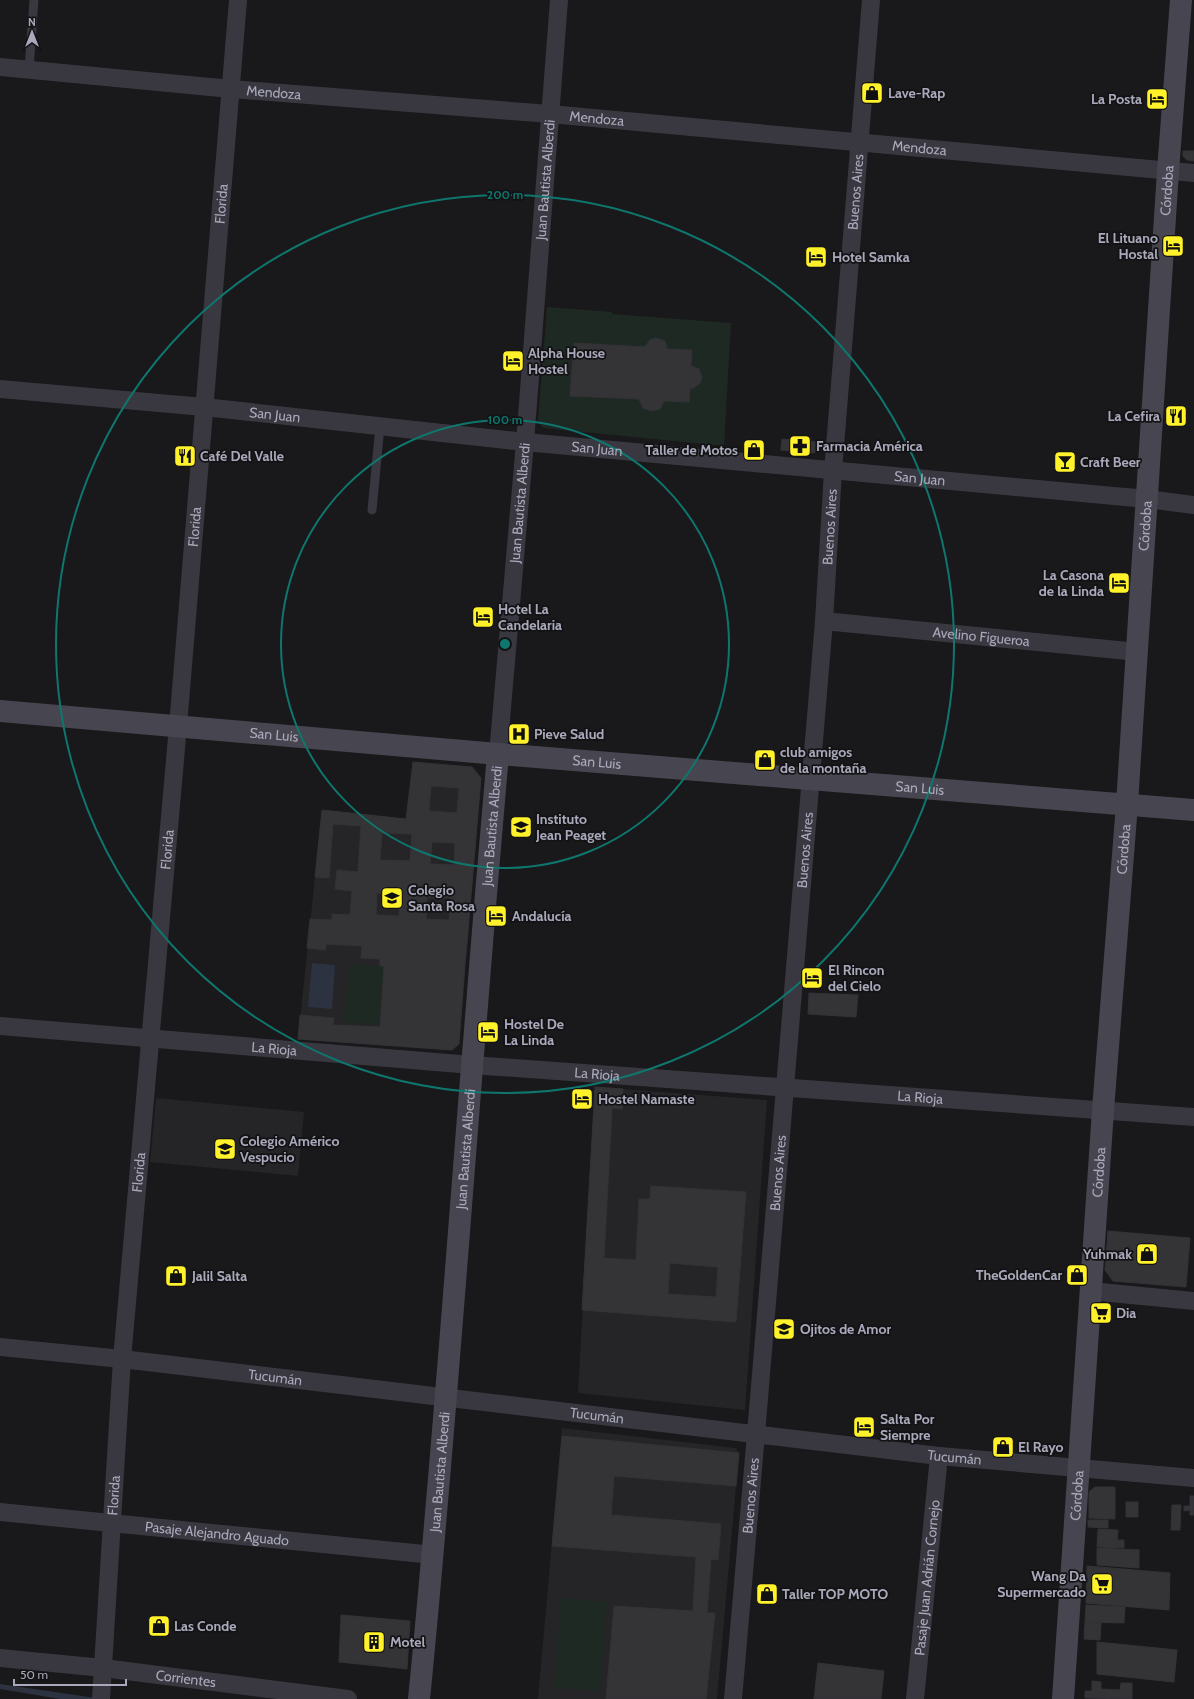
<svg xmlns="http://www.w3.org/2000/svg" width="1194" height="1699" font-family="Cabin,sans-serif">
<rect width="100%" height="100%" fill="#19181a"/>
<path fill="#252427" d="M413,762L472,767L481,778L467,943L396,937V960L465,964L459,1044L452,1050L298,1039L322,810L406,819Z
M595,1087L767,1100L745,1410L578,1393Z
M156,1098L304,1112L298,1176L150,1162Z
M562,1428L736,1448L739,1453L717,1699H538Z"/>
<path fill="#1f2923" d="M547,307L612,312V314L731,323L724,446L543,428L538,421Z
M349,964L384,966L380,1025L344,1022Z
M561,1598L607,1602L600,1691L554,1688Z"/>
<path fill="#2c3240" d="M312,963L335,965L332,1009L308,1007Z
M0,1684L103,1699H60L0,1689Z"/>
<path fill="#343336" stroke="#333237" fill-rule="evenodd" d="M1183,151H1194V161L1187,160L1183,156Z
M656,338L665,341L667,349L692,350L691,366L699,369L702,377L700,383L694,388H690L689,402L664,401L660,409L652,411L643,408L639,399L570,396L574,343L645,347L650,340Z
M782,439L819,442V449L814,453L781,450Z
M413,762L472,767L481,778L467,943L396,937L391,947L392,954L396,960L465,964L459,1044L452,1050L298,1039L300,1015L334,1018L333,1025L380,1027L384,966H380V959L361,958L362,946L326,944L325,950L307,948L310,919L332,920V914L350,915L352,891L335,889L337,870L358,872L361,826L333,824L329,878L315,877L322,810L406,819ZM431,786L459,788L457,813L429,811ZM382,833L412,834L410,861L380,860ZM432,842L455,843L454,865L430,864ZM377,893L400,895L399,916L376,915ZM427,897L451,898L449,920L426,919Z
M396,937L467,943L465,964L396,960L392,954L391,947Z
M809,993L858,995L856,1017L808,1014Z
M595,1087L623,1089L622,1109L612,1108L604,1258L636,1260L639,1199H650L651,1186L746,1192L736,1322L582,1310ZM670,1263L718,1267L716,1297L668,1294Z
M1108,1231L1190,1238L1186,1287L1113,1281L1105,1270Z
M562,1436L739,1453L736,1486L614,1476L611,1515L721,1524L718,1560L711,1559L707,1613H715L706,1699H606L614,1606L693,1611L696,1557L552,1546Z
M1095,1487H1115V1519L1089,1518V1492Z
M1190,1496H1194V1515H1190V1510L1184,1511V1506H1190Z
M1126,1502H1138V1517H1126Z
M1172,1505H1181L1180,1530H1171Z
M1088,1520H1108V1528L1088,1527Z
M1098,1529L1118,1530L1117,1540H1124V1548L1097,1547Z
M1097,1548L1139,1550V1568L1097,1565Z
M1087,1566L1170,1573L1169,1610L1086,1603Z
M1086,1605L1125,1607L1124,1623L1085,1622Z
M341,1615L410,1621L407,1669L339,1662Z
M1085,1622L1101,1623L1100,1640L1084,1639Z
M1097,1642L1177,1650L1174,1682L1097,1674Z
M818,1663L884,1671L881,1699H814Z
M1092,1681L1101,1682V1689L1120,1690L1121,1683H1132V1699L1085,1698V1691H1092Z"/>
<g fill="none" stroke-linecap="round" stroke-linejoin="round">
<path stroke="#393840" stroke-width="9" d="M29,69L34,0
M372,510L380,426"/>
<g stroke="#393840" stroke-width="18">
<path id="s1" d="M0,67L231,89L550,114L1194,173"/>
<path id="s2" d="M0,389L204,407L525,442L1147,499L1194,505"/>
<path id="s3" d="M824,621L1138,652"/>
<path id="s4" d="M498,754L525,442L559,0"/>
<path id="s5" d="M0,1026L472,1065L1194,1117"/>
<path d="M1090,1291L1194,1301"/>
<path id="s6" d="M0,1347L122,1359L939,1456L1194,1478"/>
<path id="s7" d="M0,1512L434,1555"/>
<path id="s8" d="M0,1658L103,1668L348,1699"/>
<path id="s9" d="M101,1699L122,1359L178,726L238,0"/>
<path id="s10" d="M733,1699L756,1434L824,621L833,471L871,0"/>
<path id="s11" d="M915,1699L939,1456"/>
</g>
<g stroke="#474650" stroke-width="22">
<path id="s12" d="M0,711L498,754L1194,810"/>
<path id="s13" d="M419,1699C440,1489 455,1278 472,1067C480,963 489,858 498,754"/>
<path id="s14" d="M1063,1699L1103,1110L1127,804L1168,171L1181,0"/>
</g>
</g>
<g fill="none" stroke="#0f766e" stroke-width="2">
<circle cx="505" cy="644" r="224"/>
<circle cx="505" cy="644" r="449"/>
</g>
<defs>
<g id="shop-square" transform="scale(1.15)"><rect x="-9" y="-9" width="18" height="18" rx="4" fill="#fff22b" stroke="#131315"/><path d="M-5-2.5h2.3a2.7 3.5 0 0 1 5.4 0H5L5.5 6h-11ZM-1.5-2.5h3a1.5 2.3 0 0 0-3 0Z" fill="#111"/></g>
<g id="hotel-square" transform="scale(1.15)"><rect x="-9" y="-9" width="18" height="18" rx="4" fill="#fff22b" stroke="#131315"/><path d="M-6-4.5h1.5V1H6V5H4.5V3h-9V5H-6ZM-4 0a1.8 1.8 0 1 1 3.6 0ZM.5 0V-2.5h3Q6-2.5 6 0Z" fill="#111"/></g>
<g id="restaurant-square" transform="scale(1.15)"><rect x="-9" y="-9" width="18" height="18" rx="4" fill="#fff22b" stroke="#131315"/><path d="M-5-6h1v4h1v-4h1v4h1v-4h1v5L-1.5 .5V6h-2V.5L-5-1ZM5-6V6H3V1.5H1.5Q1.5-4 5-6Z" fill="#111"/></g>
<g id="pharmacy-square" transform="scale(1.15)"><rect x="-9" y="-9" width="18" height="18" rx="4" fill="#fff22b" stroke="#131315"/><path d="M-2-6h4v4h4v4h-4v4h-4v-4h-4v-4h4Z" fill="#111"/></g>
<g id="bar-square" transform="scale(1.15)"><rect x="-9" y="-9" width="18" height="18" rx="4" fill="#fff22b" stroke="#131315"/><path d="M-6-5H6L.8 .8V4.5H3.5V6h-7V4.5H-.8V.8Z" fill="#111"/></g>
<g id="hospital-square" transform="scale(1.15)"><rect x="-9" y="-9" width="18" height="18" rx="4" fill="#fff22b" stroke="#131315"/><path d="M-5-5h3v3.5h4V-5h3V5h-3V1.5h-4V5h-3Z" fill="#111"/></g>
<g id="school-square" transform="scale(1.15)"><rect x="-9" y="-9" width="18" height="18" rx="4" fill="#fff22b" stroke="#131315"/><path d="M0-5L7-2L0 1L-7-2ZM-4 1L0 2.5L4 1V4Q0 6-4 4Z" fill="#111"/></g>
<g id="supermarket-square" transform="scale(1.15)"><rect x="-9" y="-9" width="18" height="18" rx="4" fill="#fff22b" stroke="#131315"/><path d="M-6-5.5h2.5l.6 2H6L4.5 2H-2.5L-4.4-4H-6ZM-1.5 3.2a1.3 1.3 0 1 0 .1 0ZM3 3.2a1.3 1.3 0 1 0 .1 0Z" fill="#111"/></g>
<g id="building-square" transform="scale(1.15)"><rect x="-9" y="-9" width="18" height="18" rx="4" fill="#fff22b" stroke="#131315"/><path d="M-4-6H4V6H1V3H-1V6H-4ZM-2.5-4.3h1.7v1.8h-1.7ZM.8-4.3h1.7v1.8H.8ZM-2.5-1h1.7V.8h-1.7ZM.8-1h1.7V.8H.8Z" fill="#111"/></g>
</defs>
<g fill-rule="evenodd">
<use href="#shop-square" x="872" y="93"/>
<use href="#hotel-square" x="1157" y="99"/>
<use href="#hotel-square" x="1173" y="246"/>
<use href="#hotel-square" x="816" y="257"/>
<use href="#hotel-square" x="513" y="361"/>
<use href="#restaurant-square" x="1176" y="416"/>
<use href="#pharmacy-square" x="800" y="446"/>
<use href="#shop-square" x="754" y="450"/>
<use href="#restaurant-square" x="185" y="456"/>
<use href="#bar-square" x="1065" y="462"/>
<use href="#hotel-square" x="1119" y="583"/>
<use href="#hotel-square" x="483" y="617"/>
<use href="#hospital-square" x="519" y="734"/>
<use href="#shop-square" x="765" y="760"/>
<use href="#school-square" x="521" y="827"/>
<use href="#school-square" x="392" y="898"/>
<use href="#hotel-square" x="496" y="916"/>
<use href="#hotel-square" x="812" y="978"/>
<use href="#hotel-square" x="488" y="1032"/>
<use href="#hotel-square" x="582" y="1099"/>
<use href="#school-square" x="225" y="1149"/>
<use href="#shop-square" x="1147" y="1254"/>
<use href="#shop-square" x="1077" y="1275"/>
<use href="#shop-square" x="176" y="1276"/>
<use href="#supermarket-square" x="1101" y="1313"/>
<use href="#school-square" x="784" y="1329"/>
<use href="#hotel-square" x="864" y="1427"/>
<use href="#shop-square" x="1003" y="1447"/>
<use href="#supermarket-square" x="1102" y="1584"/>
<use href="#shop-square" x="767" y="1594"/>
<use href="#shop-square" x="159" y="1626"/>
<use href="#building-square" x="374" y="1642"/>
</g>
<g text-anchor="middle" stroke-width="3.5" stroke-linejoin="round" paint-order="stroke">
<g font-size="14" fill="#a9a9bb" stroke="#131315">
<text dy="5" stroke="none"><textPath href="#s1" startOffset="275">Mendoza</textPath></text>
<text dy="5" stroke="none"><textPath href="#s1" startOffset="599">Mendoza</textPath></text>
<text dy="5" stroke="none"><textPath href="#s1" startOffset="923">Mendoza</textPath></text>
<text dy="5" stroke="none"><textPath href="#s4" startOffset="576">Juan Bautista Alberdi</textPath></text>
<text dy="5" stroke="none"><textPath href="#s14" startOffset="1512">Córdoba</textPath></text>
<text dy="5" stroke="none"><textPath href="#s10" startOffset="1512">Buenos Aires</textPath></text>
<text dy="5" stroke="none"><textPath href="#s9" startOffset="1500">Florida</textPath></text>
<text dy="5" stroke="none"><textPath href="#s2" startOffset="276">San Juan</textPath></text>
<text dy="5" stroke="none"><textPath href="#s2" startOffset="600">San Juan</textPath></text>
<text dy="5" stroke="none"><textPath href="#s2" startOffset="924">San Juan</textPath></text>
<text dy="5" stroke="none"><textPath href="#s4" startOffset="252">Juan Bautista Alberdi</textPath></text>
<text dy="5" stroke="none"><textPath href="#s9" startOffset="1176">Florida</textPath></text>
<text dy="5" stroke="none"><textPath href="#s14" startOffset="1176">Córdoba</textPath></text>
<text dy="5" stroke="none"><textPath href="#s10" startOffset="1176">Buenos Aires</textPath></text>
<text dy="5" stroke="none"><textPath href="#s3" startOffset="158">Avelino Figueroa</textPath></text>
<text dy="5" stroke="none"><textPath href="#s12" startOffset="275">San Luis</textPath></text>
<text dy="5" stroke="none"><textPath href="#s12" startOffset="599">San Luis</textPath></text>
<text dy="5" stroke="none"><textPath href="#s12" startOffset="923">San Luis</textPath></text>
<text dy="5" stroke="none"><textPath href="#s13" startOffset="876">Juan Bautista Alberdi</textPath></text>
<text dy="5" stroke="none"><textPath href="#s9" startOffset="852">Florida</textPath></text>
<text dy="5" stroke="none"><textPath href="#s10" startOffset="852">Buenos Aires</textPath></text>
<text dy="5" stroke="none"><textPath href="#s14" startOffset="852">Córdoba</textPath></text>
<text dy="5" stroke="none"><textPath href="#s5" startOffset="275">La Rioja</textPath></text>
<text dy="5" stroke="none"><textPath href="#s5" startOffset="599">La Rioja</textPath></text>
<text dy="5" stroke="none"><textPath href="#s5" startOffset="923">La Rioja</textPath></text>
<text dy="5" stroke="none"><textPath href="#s13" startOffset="552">Juan Bautista Alberdi</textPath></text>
<text dy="5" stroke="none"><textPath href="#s9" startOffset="528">Florida</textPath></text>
<text dy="5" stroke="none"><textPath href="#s10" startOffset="528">Buenos Aires</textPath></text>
<text dy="5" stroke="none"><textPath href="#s14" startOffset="528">Córdoba</textPath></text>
<text dy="5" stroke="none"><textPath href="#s6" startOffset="277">Tucumán</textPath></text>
<text dy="5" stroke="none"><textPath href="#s6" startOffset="601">Tucumán</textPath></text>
<text dy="5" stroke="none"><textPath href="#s6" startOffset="961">Tucumán</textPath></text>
<text dy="5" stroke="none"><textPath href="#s13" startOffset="228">Juan Bautista Alberdi</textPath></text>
<text dy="5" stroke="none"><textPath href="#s9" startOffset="204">Florida</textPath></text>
<text dy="5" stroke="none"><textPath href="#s10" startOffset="204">Buenos Aires</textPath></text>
<text dy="5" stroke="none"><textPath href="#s14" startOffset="204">Córdoba</textPath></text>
<text dy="5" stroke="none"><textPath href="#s7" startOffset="218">Pasaje Alejandro Aguado</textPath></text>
<text dy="5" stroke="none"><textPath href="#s11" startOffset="122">Pasaje Juan Adrián Cornejo</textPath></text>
<text dy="5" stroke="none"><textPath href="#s8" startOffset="187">Corrientes</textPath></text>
</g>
<g font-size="14" font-weight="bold" fill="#a9a9bb" stroke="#131315" text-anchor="start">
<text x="888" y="98">Lave-Rap</text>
<text x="1142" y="104" text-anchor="end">La Posta</text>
<text x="1158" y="243" text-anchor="end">El Lituano<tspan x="1158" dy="16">Hostal</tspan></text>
<text x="832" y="262">Hotel Samka</text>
<text x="528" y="358">Alpha House<tspan x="528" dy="16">Hostel</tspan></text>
<text x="1160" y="421" text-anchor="end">La Cefira</text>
<text x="816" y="451">Farmacia América</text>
<text x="738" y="455" text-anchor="end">Taller de Motos</text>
<text x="200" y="461">Café Del Valle</text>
<text x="1080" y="467">Craft Beer</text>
<text x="1104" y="580" text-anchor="end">La Casona<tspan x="1104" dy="16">de la Linda</tspan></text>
<text x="498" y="614">Hotel La<tspan x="498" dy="16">Candelaria</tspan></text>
<text x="534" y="739">Pieve Salud</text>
<text x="780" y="757">club amigos<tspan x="780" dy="16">de la montaña</tspan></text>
<text x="536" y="824">Instituto<tspan x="536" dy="16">Jean Peaget</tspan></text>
<text x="408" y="895">Colegio<tspan x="408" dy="16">Santa Rosa</tspan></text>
<text x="512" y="921">Andalucía</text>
<text x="828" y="975">El Rincon<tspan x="828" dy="16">del Cielo</tspan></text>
<text x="504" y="1029">Hostel De<tspan x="504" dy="16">La Linda</tspan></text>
<text x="598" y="1104">Hostel Namaste</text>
<text x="240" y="1146">Colegio Américo<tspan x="240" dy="16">Vespucio</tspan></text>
<text x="1132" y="1259" text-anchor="end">Yuhmak</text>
<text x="1062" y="1280" text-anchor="end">TheGoldenCar</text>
<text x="192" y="1281">Jalil Salta</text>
<text x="1116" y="1318">Dia</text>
<text x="800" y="1334">Ojitos de Amor</text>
<text x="880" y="1424">Salta Por<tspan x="880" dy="16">Siempre</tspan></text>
<text x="1018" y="1452">El Rayo</text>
<text x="1086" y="1581" text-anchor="end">Wang Da<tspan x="1086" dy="16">Supermercado</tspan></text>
<text x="782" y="1599">Taller TOP MOTO</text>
<text x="174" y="1631">Las Conde</text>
<text x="390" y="1647">Motel</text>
</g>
</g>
<circle cx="505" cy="644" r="6" fill="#0f766e" stroke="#131315" stroke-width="2"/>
<g font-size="12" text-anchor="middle" font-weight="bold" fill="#0f766e" stroke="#131315" stroke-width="3.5" stroke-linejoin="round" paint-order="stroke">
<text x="505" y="199">200 m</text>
<text x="505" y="424">100 m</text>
</g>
<g transform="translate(32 32)" stroke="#131315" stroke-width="3" paint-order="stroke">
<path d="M0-3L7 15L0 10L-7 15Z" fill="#a9a9bb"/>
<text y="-6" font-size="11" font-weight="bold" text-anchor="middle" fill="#a9a9bb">N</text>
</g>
<path d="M14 1679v6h112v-6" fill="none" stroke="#a9a9bb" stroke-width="2"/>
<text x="20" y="1679" font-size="12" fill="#a9a9bb" stroke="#131315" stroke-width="3" paint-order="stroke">50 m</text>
</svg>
